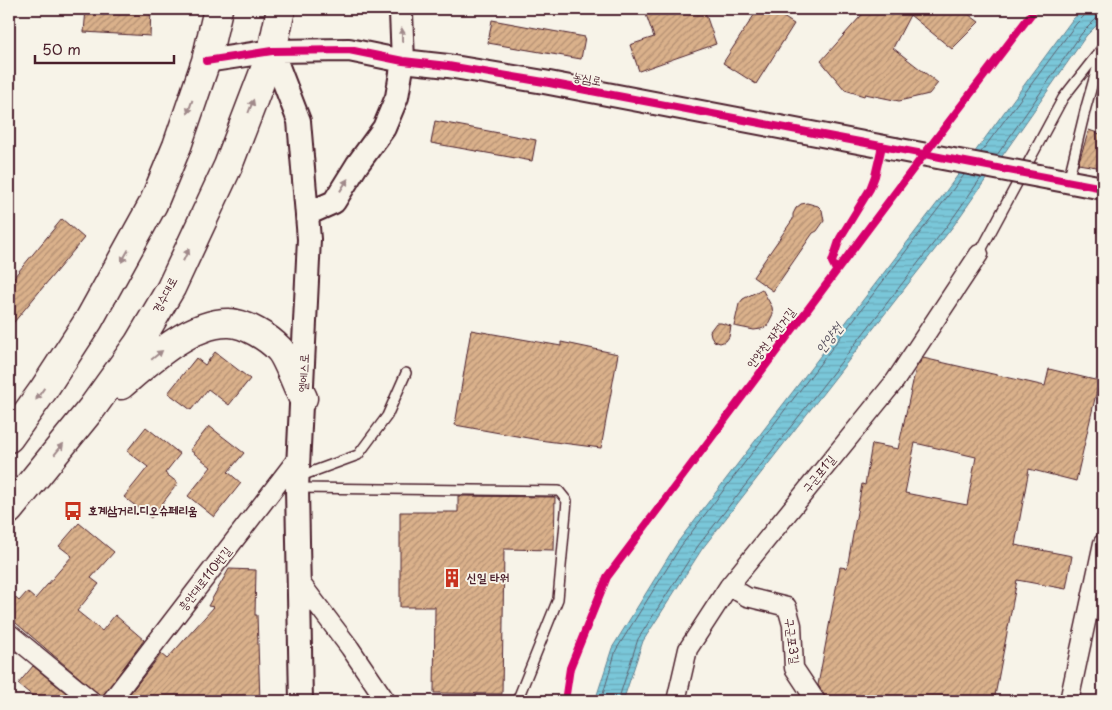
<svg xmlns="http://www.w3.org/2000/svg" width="1112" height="710" font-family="'Playpen Sans','Poor Story',sans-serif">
<defs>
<pattern id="water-rules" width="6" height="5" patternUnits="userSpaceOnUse" patternTransform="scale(1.25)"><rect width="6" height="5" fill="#7ac7d9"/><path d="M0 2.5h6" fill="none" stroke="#6baaba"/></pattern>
<pattern id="building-hatch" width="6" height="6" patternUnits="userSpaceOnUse" patternTransform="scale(1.25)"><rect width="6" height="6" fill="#dab18b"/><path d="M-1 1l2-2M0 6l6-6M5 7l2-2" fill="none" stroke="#b38f72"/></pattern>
</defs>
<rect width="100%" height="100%" fill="#f7f3e8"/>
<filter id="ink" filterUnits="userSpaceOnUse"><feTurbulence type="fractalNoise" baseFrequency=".02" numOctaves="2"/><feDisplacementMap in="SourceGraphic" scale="10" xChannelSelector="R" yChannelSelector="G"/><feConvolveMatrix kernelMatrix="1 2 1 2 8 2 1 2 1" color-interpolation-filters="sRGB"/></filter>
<g filter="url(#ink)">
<path fill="url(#water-rules)" stroke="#678493" d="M1084,9H1103V19L1086,36L954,225L702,549L643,641L623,701H595L612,648L677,543L938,202L1072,20Z"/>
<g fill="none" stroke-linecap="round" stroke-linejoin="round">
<path stroke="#5d6271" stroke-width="1" d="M981,152L1076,24L1086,14L1087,9
M997,155L1082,33L1098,17L1103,16
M601,701L616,650L681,546L964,175
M618,701L638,639L698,546L950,222L981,178"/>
</g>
<path fill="url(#building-hatch)" stroke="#4a1f2b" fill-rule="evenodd" d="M86,9H151L150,36L84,32Z
M644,9H704L716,44L639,71L630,45L654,37Z
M758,9H771L794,24L756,84L723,63Z
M867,9H961L979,22L952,49L910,15L893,48L938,83L929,94L899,101L865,94L864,96L845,90L821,61Z
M492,20L585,37L581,59L488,43Z
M435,121L536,140L532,161L431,143Z
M1089,130L1103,135V168L1078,164Z
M807,203L818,206L822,210L824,221L817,231L813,233L773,291L753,277L793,219V214L796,208L801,204Z
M62,219L84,238L9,328V283Z
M762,289L772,307L773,314L767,326L761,329L754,330L734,326L739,304L743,299Z
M716,323H721L731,326L729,337L726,341L720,343L714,341L711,336L710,331Z
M471,330L561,346V342L618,354L601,448L539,440L455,425Z
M215,352L250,379L229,405L208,389L191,410L168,393L196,358L205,365Z
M923,358L1045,386L1049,369L1099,381L1076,481L1029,469L1015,545L1072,556L1066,589L1017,580L994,701L827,700L818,685L840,567L847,568L862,484L865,485L872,444L898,449L916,368ZM915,443L976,457L967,505L905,493Z
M209,426L244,453L228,472L241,483L214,517L188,496L211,467L190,450Z
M146,427L180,454L165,473L178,483L151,518L124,497L148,467L127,451Z
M458,496L555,497L554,550L504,549L502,694L434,693L435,607H400V512H458Z
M79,523L114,552L91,578L99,584L77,611L102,631L115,615L144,640L102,697L9,617V592L19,601L27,592L35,599L72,556L59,546Z
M229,569L256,570L255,615H257L260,701H124L161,654L167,659L214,607L208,606Z
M33,666L76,701H39L18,684Z"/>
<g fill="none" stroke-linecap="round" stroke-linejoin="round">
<g stroke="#4a1f2b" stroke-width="12">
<path id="service" d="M1068,181L1086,107L1102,51
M979,254L1063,98L1103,47
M298,477L358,455L387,416L406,373
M298,488L559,491L567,501L558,599L517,701"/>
</g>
<g stroke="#4a1f2b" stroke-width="21">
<path id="minor" d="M300,582L350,648L386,701
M729,586L747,597L787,607L792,625L794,668L816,701
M9,633L92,701
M111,701L299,456
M676,701L688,649L729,586L895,381L979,254
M1069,701L1103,543"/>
</g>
<g stroke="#4a1f2b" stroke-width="26">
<path id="tertiary" d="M272,51L299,121L309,239L297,488L301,701
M206,61L272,51L349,50L403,61L448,66L544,82L895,149
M1039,176L1103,188
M307,214L334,202L357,165L384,128L397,97L403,61L401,13L399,9"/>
</g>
<g stroke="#4a1f2b" stroke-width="31">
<path id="primary" d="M121,385C148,362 191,322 229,323C245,323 269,338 279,349C287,357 297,387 303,398
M9,438L44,389L89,320L153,204L177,146L206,61L218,9
M9,510L92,408L138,344L171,288L228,166L272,51L281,9"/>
</g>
<use href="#service" stroke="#f7f3e8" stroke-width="9"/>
<use href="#minor" stroke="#f7f3e8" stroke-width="18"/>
<use href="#tertiary" stroke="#f7f3e8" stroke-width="22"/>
<use href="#primary" stroke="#f7f3e8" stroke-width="28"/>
<g stroke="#4a1f2b" stroke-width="26" stroke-linecap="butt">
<path id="tertiary-bridge" d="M895,149L1039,176"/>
</g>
<use href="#tertiary-bridge" stroke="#f7f3e8" stroke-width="22"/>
<g stroke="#f7f3e8" stroke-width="11">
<path id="cycleway" d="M206,61L272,51L349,50L403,61L448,66L544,82L1103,188
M836,270L832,262L840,238L870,189L875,176L882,146
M565,701L570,668L607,577L910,173L1035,9"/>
</g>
<use href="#cycleway" stroke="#d6006c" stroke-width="8"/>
</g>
<defs><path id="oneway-solid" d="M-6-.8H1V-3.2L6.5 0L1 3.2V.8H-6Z" transform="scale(1.25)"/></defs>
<g fill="#a0898a">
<use href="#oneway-solid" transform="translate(402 35) rotate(-91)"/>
<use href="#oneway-solid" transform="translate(251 106) rotate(-69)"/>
<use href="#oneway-solid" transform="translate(190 107) rotate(109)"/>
<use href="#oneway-solid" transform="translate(344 185) rotate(-58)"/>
<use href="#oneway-solid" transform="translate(186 255) rotate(-65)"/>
<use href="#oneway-solid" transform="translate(125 256) rotate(119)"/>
<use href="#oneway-solid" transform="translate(157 355) rotate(-39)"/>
<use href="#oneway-solid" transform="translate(40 394) rotate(125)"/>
<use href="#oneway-solid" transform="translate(59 449) rotate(-51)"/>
</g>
</g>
<defs>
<g id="bus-bare" transform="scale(1.5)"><path d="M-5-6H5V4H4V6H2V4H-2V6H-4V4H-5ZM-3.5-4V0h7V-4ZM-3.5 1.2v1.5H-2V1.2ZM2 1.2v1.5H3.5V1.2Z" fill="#c8321e" stroke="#f7f3e8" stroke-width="2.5" paint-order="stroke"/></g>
<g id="building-bare" transform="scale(1.5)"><path d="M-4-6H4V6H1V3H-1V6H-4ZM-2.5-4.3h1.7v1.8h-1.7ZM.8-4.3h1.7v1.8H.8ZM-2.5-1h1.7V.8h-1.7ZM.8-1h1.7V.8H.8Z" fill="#c8321e" stroke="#f7f3e8" stroke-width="2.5" paint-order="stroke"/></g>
</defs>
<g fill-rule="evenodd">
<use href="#bus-bare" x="73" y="511"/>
<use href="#building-bare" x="452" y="578"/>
</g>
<g text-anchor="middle" stroke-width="4" stroke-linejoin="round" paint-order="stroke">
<g font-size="12" fill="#4a1f2b" stroke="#f7f3e8">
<text transform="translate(587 79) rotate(11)" y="4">농심로</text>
<text transform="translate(165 295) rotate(-62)" y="4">경수대로</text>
<text transform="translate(771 338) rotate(-53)" y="4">안양천 자전거길</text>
<text transform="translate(304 373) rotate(-88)" y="4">엘에스로</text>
<text transform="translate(819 474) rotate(-51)" y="4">구군포1길</text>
<text transform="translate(205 579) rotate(-52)" y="4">흥안대로110번길</text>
<text transform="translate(792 641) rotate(83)" y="4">구군포3길</text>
</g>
<g font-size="12" font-weight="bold" fill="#4a1f2b" stroke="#f7f3e8" text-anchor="start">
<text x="88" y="515">호계삼거리.디오슈페리움</text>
<text x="467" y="582">신일 타워</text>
</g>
<g font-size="14" font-style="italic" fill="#58515f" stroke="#f7f3e8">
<text transform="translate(829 338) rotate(-52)" y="5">안양천</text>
</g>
</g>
<rect width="1112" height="710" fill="none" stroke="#f7f3e8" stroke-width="30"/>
<rect x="15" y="15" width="1082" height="680" fill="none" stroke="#4a1f2b" stroke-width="2" filter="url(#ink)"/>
<path d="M35 55v8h139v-8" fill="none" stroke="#4a1f2b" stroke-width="2.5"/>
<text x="42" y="55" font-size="15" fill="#4a1f2b" stroke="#f7f3e8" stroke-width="4" paint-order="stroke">50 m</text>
</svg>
